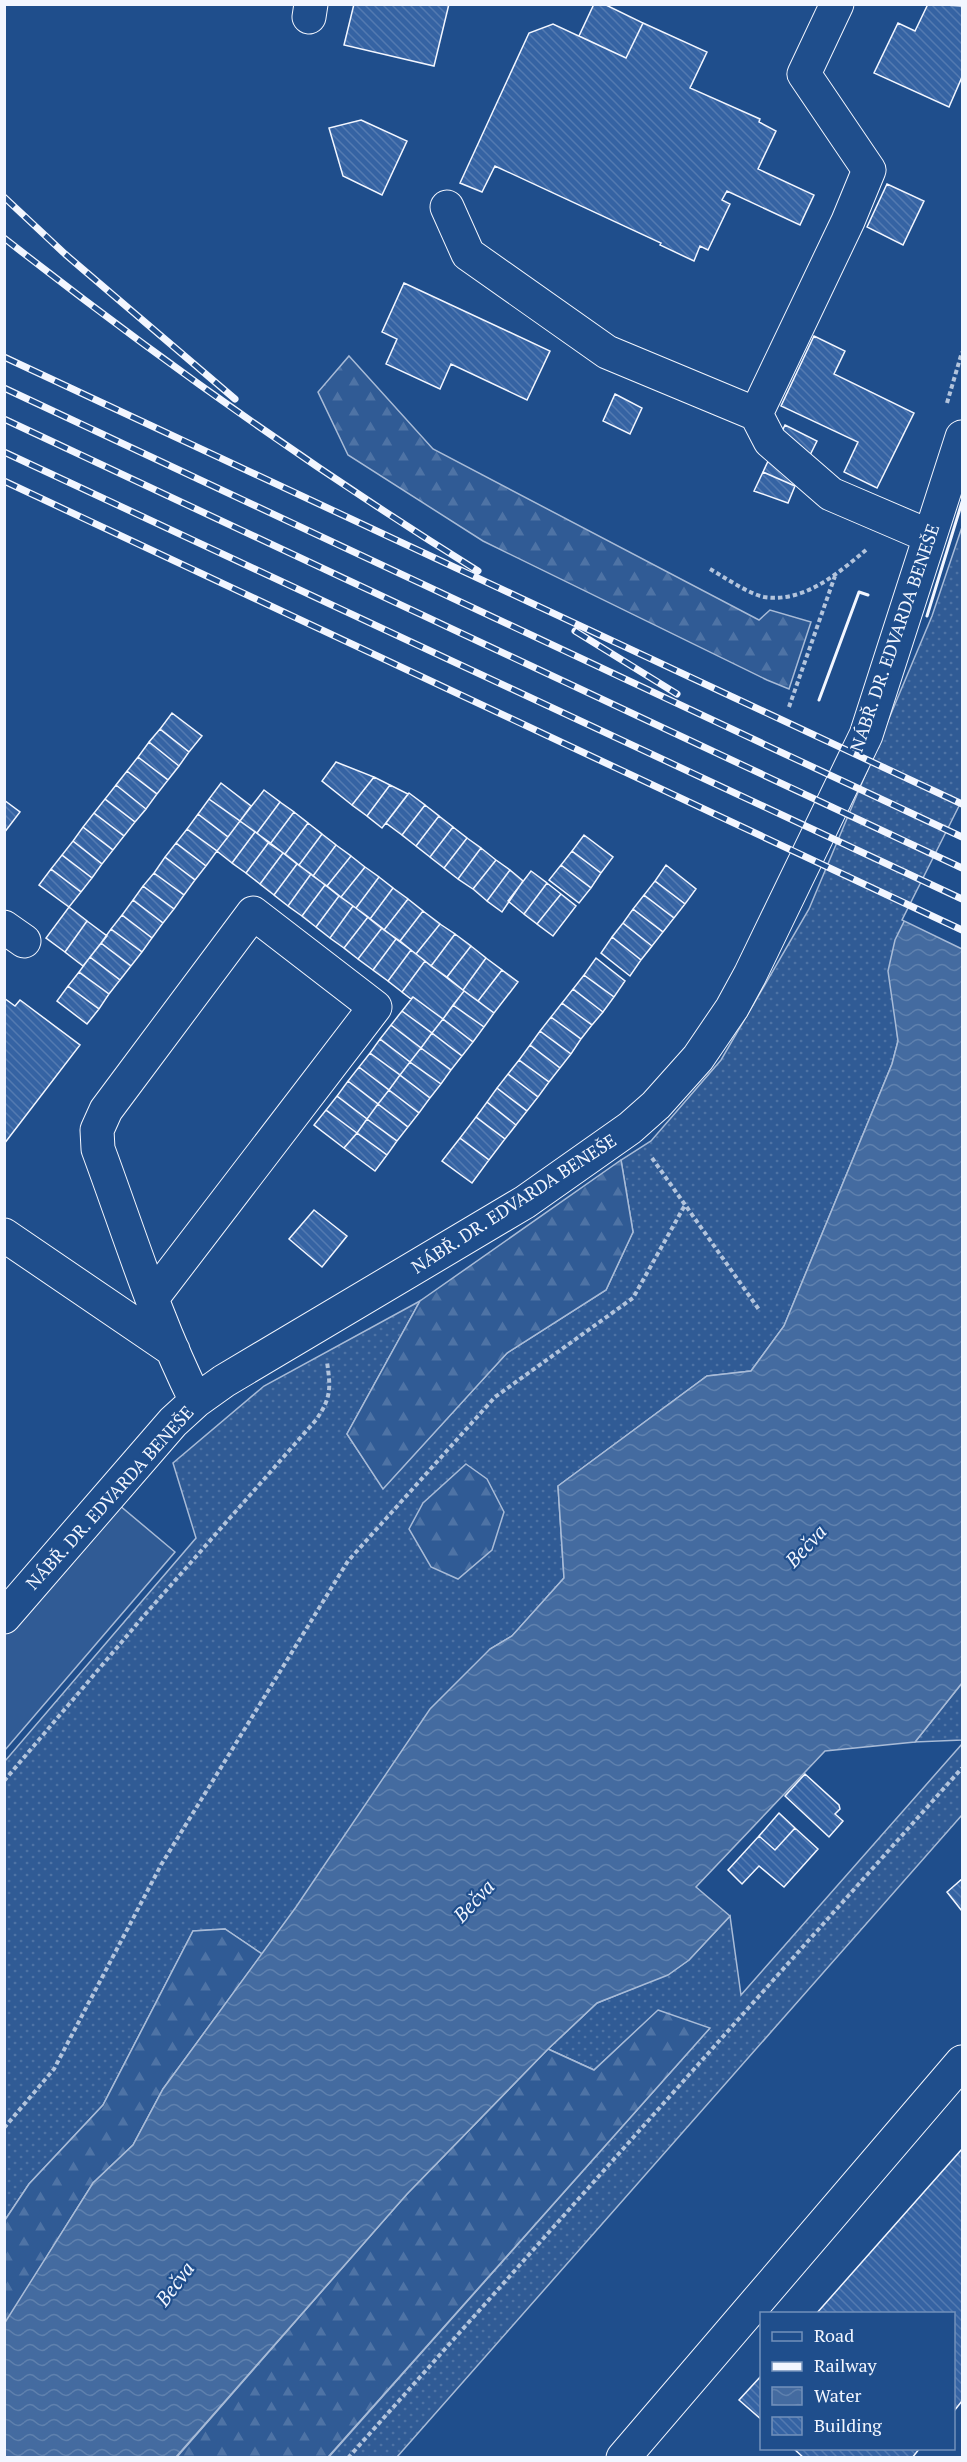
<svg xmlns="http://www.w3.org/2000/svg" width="967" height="2462" font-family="'PT Serif',serif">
<defs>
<pattern id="grass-dots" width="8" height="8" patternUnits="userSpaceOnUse" patternTransform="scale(1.5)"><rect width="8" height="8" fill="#305b95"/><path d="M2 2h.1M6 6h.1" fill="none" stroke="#4e73a5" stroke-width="1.8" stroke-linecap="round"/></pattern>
<pattern id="forest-firs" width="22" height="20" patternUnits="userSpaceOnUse" patternTransform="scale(1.5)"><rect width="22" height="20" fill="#305b95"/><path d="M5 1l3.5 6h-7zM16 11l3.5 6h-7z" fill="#4e73a5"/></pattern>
<pattern id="water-waves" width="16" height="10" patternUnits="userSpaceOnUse" patternTransform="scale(1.5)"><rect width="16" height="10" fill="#446ba0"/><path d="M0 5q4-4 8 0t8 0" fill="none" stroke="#5f81ae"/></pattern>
<pattern id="building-back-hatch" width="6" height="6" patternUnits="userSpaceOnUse" patternTransform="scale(1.5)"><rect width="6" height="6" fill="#3563a3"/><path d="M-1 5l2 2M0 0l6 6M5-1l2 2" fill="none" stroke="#537ab1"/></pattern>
</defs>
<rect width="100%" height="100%" fill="#1f4e8c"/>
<path fill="url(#grass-dots)" stroke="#a8bbd7" stroke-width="1.5" d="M962,527V803L896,1020L898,1041L892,1064L784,1326L751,1371L707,1376L558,1486L564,1578L512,1636L490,1649L262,1954L225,1929L193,1931L103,2105L29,2184L5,2220V1761L196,1538L173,1463L264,1386L420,1301L347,1434L383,1488L507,1353L606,1290L633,1232L621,1160L651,1141L721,1060L809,909L932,616Z
M962,1683V1740L915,1742Z
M962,1744V1815L397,2457L328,2458L709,2029L658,2011L594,2070L548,2049L597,2003L668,1974L689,1960L730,1916L741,1995Z"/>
<path fill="url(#forest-firs)" stroke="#a8bbd7" stroke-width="1.5" d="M349,356L433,449L759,620L770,610L811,622L789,689L767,680L483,541L348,455L318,392Z
M621,1160L633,1232L606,1290L507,1353L383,1489L347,1434L420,1301Z
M466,1464L487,1479L504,1512L492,1550L458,1579L431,1567L409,1529L423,1503Z
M225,1929L262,1954L163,2089L133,2145L93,2183L5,2324V2220L29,2184L103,2105L193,1931Z
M658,2010L710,2028L328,2457L176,2458L407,2194L548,2049L594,2070Z"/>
<path fill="#305b95" stroke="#a8bbd7" stroke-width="1.5" d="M100,1489L175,1552L5,1750V1600Z"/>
<path fill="url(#water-waves)" stroke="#a8bbd7" stroke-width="1.5" d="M962,803V1683L915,1742L825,1751L696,1887L730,1916L689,1960L668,1975L597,2003L548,2049L407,2194L176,2457H5L4,2324L93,2183L133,2145L163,2089L296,1907L430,1709L490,1649L512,1636L564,1578L558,1486L707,1376L751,1371L784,1326L892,1064L898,1041L888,971L895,940Z"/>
<path fill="#1f4e8c" stroke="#a8bbd7" stroke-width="1.5" d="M962,800V949L902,920Z"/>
<path fill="url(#building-back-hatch)" stroke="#f2f6ff" stroke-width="1.5" d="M354,4H449L434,66L344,45Z
M594,4H604L643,23L626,58L579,36Z
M928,4L962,6V77L949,107L874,73L898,23L915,31Z
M643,23L707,52L690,88L760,119L759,122L776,131L758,169L814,195L800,225L727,191L722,200L730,204L708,250L700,246L694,261L660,245L661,243L495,166L482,192L460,183L529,33L553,24L626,58Z
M361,120L407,141L382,195L343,176L329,128Z
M887,184L924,201L903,245L867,227Z
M404,283L550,351L527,400L451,364L440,389L386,364L397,339L382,332Z
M814,336L845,351L834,374L914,413L877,488L844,472L858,442L781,406Z
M615,394L642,408L630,434L603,421Z
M785,425L817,441L809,457L777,442Z
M770,457L802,472L795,486L763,472Z
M763,472L795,486L788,503L754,491Z
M172,713L202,736L189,752L160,729Z
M160,729L189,752L179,766L149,742Z
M149,742L179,766L168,780L138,757Z
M138,757L168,780L157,794L127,771Z
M336,762L374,777L352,805L322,781Z
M127,771L157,794L146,809L116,785Z
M374,777L390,785L367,816L352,805Z
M221,783L251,806L240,821L209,799Z
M116,785L146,809L135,822L105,799Z
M390,785L408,794L382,828L367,816Z
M264,790L280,802L257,833L240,821Z
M409,793L425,805L402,835L386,823Z
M105,799L135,822L124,836L94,813Z
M209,799L240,821L228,837L198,814Z
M4,800L20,812L4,833Z
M280,802L294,812L270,844L257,833Z
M425,805L439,816L416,846L402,835Z
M294,812L308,823L285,854L270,844Z
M94,813L124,836L113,850L83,827Z
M198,814L228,837L217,851L187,829Z
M439,816L453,827L430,857L416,846Z
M240,821L255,832L232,863L217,851Z
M308,823L322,834L299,865L285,854Z
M83,827L113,850L102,864L73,841Z
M453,827L467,838L444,868L430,857Z
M187,829L217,851L206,866L176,843Z
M255,832L269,842L246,873L232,863Z
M322,834L336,845L313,876L299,865Z
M584,835L613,857L601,873L572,851Z
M467,838L481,848L458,879L444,868Z
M73,841L102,864L92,878L62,855Z
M269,842L283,853L260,884L246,873Z
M176,843L206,866L195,880L165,857Z
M336,845L351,856L327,886L313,876Z
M481,848L496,860L473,889L458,879Z
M572,851L601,873L591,888L561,865Z
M283,853L297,864L274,895L260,884Z
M62,855L92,878L81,892L51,869Z
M351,856L365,867L341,897L327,886Z
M165,857L195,880L184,895L154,873Z
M496,860L510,870L487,901L473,889Z
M297,864L311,874L288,906L274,895Z
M561,865L591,888L579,903L549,880Z
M666,865L696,889L685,904L655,881Z
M365,867L379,877L356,908L341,897Z
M51,869L81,892L69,907L39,885Z
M510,870L523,881L502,912L487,901Z
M531,871L547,883L524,914L508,901Z
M154,873L184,895L174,909L143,886Z
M311,874L325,885L302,916L288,906Z
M379,877L393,888L370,919L356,908Z
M655,881L685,904L674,918L644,895Z
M547,883L561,894L537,924L524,914Z
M325,885L339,896L316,927L302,916Z
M143,886L174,909L163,923L133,900Z
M393,888L408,899L384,930L370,919Z
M561,894L576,906L553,936L537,924Z
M644,895L674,918L663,932L633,909Z
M339,896L353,906L330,938L316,927Z
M408,899L423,911L400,941L384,930Z
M133,900L163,923L152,938L122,915Z
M353,906L368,917L344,948L330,938Z
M69,907L87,921L65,952L46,938Z
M633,909L663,932L652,946L623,923Z
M423,911L440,924L416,954L400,941Z
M122,915L152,938L142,952L111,929Z
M368,917L382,928L358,959L344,948Z
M87,921L107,936L83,966L65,952Z
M623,923L652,946L641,960L612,937Z
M440,924L455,934L431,966L416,954Z
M382,928L396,939L373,970L358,959Z
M111,929L142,952L131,966L101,943Z
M455,934L471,946L447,977L431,966Z
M612,937L641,960L630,976L601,953Z
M396,939L411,950L388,981L373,970Z
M101,943L131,966L120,980L90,957Z
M471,946L486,958L463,990L447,977Z
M411,950L425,961L402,992L388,981Z
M90,957L120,980L109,994L79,972Z
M486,958L502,970L478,1001L463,990Z
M596,958L625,981L614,997L584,975Z
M425,961L464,991L443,1019L413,997L411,999L402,992Z
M502,970L518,982L494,1013L478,1001Z
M79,972L109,994L99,1009L68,986Z
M584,975L614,997L603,1012L573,989Z
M68,986L99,1009L87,1024L57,1001Z
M573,989L603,1012L592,1025L562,1003Z
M464,991L494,1013L484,1027L453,1005Z
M413,997L443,1019L432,1033L402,1011Z
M4,998L15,1006L20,1000L80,1045L4,1144Z
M562,1003L592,1025L581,1039L551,1017Z
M453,1005L484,1027L473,1042L443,1019Z
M402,1011L432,1033L421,1048L391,1025Z
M551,1017L581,1039L571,1054L540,1031Z
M443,1019L473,1042L462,1056L432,1033Z
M391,1025L421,1048L410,1062L380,1039Z
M540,1031L571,1054L560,1068L530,1045Z
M432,1033L462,1056L451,1070L421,1048Z
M380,1039L410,1062L400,1075L370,1053Z
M530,1045L560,1068L549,1082L519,1060Z
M421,1048L451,1070L441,1084L410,1062Z
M370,1053L400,1075L389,1090L359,1067Z
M519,1060L549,1082L538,1097L508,1074Z
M410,1062L441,1084L430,1098L400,1075Z
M359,1067L389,1090L378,1104L348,1081Z
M508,1074L538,1097L527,1111L497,1088Z
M400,1075L430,1098L419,1113L389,1090Z
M348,1081L378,1104L367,1119L337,1096Z
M497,1088L527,1111L516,1125L487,1102Z
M389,1090L419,1113L408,1127L378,1104Z
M337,1096L367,1119L357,1133L326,1110Z
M487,1102L516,1125L505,1139L476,1117Z
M378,1104L408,1127L397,1141L367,1119Z
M326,1110L357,1133L344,1148L314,1125Z
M476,1117L505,1139L489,1160L460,1138Z
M367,1119L397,1141L387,1155L357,1133Z
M357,1133L387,1155L375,1171L344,1148Z
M460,1138L489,1160L472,1183L442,1161Z
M314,1210L347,1236L322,1267L289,1239Z
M805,1774L839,1805L840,1809L835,1814L843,1821L829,1837L785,1796Z
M779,1813L795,1828L775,1850L759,1836Z
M795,1828L818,1849L784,1887L759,1866L742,1884L728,1870L759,1836L775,1850Z
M962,1879V1911L947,1892Z
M962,2149V2401L954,2411V2314H816Z
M762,2375V2420L739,2400Z
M793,2448H920L912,2458H804Z"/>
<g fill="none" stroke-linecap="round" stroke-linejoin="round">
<g stroke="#f2f6ff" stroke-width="35">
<path id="minor" d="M309,17L311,4
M447,207L468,254L607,352L756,414L848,221L869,170L804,74L837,4
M756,414L770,441L831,494L929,536
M4,927L24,941
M4,1235L173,1350
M153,1297L375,1007L253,913L106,1110L97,1130L98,1149C129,1233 156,1321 196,1401
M4,1617L173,1422L196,1401L224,1381L525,1202L630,1128L656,1105L698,1058L732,1008L750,975L866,735L962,437
M623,2458L962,2062"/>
</g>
<path stroke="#b3c4dc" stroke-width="4" stroke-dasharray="4.5 3" stroke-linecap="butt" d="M947,403L962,352
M710,569C724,577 749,594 764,597C804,603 837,574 866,550
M789,707L835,576
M652,1158L760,1311
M4,1781L142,1618L316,1420C331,1398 331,1389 327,1362
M4,2128L54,2069L161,1865L348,1561L495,1397L633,1298L685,1205
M348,2458L962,1768"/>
<use href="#minor" stroke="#1f4e8c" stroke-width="33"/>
<g stroke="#f2f6ff" stroke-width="7">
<path id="rail" d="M4,197L65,254L235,399
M4,238C156,357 314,469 478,571
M4,357L962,804
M4,388L962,837
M4,419L962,868
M4,452L962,899
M4,481L962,930
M575,631L677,694"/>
</g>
<use href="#rail" stroke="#1f4e8c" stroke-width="4.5" stroke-dasharray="14" stroke-linecap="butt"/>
<path stroke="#f2f6ff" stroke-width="3" d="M927,616L962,502
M819,700L859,592L868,595"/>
</g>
<g text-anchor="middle" stroke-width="4.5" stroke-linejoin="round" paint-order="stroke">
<g font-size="18" fill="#f2f6ff" stroke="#1f4e8c">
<text transform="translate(895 638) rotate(-71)" y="6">NÁBŘ. DR. EDVARDA BENEŠE</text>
<text transform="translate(514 1204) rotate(-33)" y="6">NÁBŘ. DR. EDVARDA BENEŠE</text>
<text transform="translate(110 1498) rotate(-48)" y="6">NÁBŘ. DR. EDVARDA BENEŠE</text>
</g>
<g font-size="20" font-style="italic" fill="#f2f6ff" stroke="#1f4e8c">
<text transform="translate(806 1546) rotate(-47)" y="7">Bečva</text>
<text transform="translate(474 1901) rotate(-47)" y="7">Bečva</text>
<text transform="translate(175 2284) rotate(-53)" y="7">Bečva</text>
</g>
</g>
<rect width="967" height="2462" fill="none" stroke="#f2f6ff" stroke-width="12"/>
<rect x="760" y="2312" width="195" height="138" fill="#1f4e8c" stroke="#7391ba" stroke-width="1.5"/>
<rect x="772" y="2332" width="30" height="9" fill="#1f4e8c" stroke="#7391ba" stroke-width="1.5"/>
<text x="814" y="2342" font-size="18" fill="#f2f6ff">Road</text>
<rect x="772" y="2362" width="30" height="9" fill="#f2f6ff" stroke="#7391ba" stroke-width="1.5"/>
<text x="814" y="2372" font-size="18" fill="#f2f6ff">Railway</text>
<rect x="772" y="2387" width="30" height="18" fill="url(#water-waves)" stroke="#7391ba" stroke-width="1.5"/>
<text x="814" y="2402" font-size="18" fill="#f2f6ff">Water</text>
<rect x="772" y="2417" width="30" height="18" fill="url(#building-back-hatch)" stroke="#7391ba" stroke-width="1.5"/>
<text x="814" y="2432" font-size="18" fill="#f2f6ff">Building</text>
</svg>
